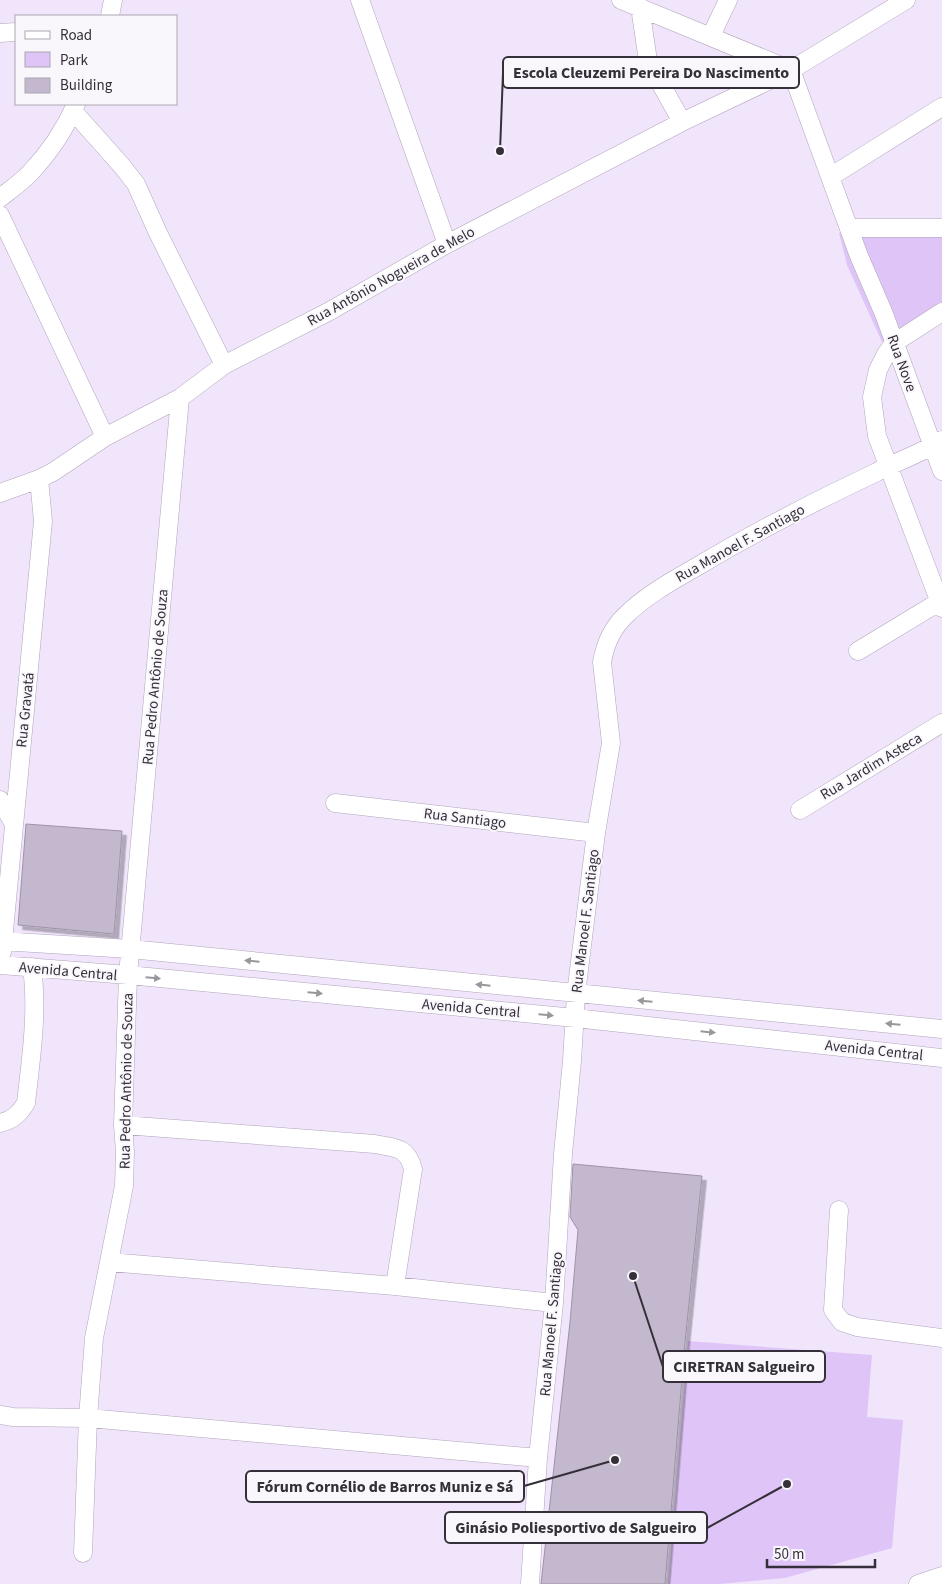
<svg xmlns="http://www.w3.org/2000/svg" width="942" height="1584" font-family="'Source Sans 3',sans-serif">
<defs>
<filter id="shadow"><feDropShadow dx="4.5" dy="4.5" stdDeviation="0" flood-color="#0004"/></filter>
</defs>
<rect width="100%" height="100%" fill="#f1e5fc"/>
<path fill="#dfc5f7" d="M942,227V307L882,342L847,265L839,233Z
M688,1341L872,1355L867,1417L903,1420L892,1548L785,1578L720,1584H668Z"/>
<path fill="#c4b8cf" stroke="#9e93a8" filter="url(#shadow)" d="M26,824L122,831L114,934L18,925Z
M573,1164L702,1176L685,1342L665,1584H541L570,1322L578,1230L570,1217Z"/>
<g fill="none" stroke-linecap="round" stroke-linejoin="round">
<g stroke="#b0a5bb" stroke-width="19">
<path id="minor" d="M360,0L447,244
M621,0L791,70
M640,7L648,61L682,122
M110,16L113,0
M0,33L16,32
M711,36L728,0
M791,70L859,256L884,314L942,471
M73,111L122,166L136,184L158,233L224,365
M830,177L942,107
M0,198C10,190 22,182 30,173C49,153 65,129 76,104
M0,215L105,437
M849,228H942
M942,312L894,343L886,354L878,370L872,397L877,436L942,608
M0,493L39,479L53,472L105,437L180,398L224,365L328,312L447,244L682,122L791,70L906,0
M858,651L939,602
M0,800L14,824
M335,803L596,833
M800,810L942,723
M0,941L130,949L942,1029
M2,952L43,521L39,479
M0,965L128,975L575,1018L942,1058
M0,1123C13,1120 19,1114 26,1103C31,1058 38,1013 32,967
M123,1125L375,1144C395,1148 407,1146 413,1169L395,1286
M839,1210L833,1310L842,1322L857,1327L942,1338
M109,1262L395,1286L554,1303
M0,1415L13,1417L88,1418L538,1458
M83,1553L88,1418L94,1338L124,1186L125,1152L123,1125L128,975L180,398
M530,1584L538,1458L554,1303L563,1154L572,1061L576,994L596,833L611,743L602,662C605,645 613,627 626,615C646,595 674,580 698,566C756,531 816,501 877,472C898,461 922,453 942,440
M918,1584L942,1576"/>
</g>
<use href="#minor" stroke="#fff" stroke-width="18"/>
</g>
<defs><path id="oneway-solid" d="M-6-.8H1V-3.2L6.5 0L1 3.2V.8H-6Z" transform="scale(1.25)"/></defs>
<g fill="#9a979c">
<use href="#oneway-solid" transform="translate(252 961) rotate(-174)"/>
<use href="#oneway-solid" transform="translate(153 978) rotate(5)"/>
<use href="#oneway-solid" transform="translate(483 985) rotate(-174)"/>
<use href="#oneway-solid" transform="translate(315 993) rotate(5)"/>
<use href="#oneway-solid" transform="translate(645 1001) rotate(-175)"/>
<use href="#oneway-solid" transform="translate(546 1015) rotate(5)"/>
<use href="#oneway-solid" transform="translate(893 1024) rotate(-175)"/>
<use href="#oneway-solid" transform="translate(708 1032) rotate(6)"/>
</g>
<g text-anchor="middle" stroke-width="4" stroke-linejoin="round" paint-order="stroke">
<g font-size="15" fill="#342f38" stroke="#f9f7fc">
<text transform="translate(391 276) rotate(-29)" y="5">Rua Antônio Nogueira de Melo</text>
<text transform="translate(902 363) rotate(70)" y="5">Rua Nove</text>
<text transform="translate(740 543) rotate(-29)" y="5">Rua Manoel F. Santiago</text>
<text transform="translate(155 677) rotate(-85)" y="5">Rua Pedro Antônio de Souza</text>
<text transform="translate(25 710) rotate(-84)" y="5">Rua Gravatá</text>
<text transform="translate(871 766) rotate(-31)" y="5">Rua Jardim Asteca</text>
<text transform="translate(465 818) rotate(7)" y="5">Rua Santiago</text>
<text transform="translate(585 921) rotate(-83)" y="5">Rua Manoel F. Santiago</text>
<text transform="translate(68 971) rotate(5)" y="5">Avenida Central</text>
<text transform="translate(471 1008) rotate(5)" y="5">Avenida Central</text>
<text transform="translate(874 1050) rotate(6)" y="5">Avenida Central</text>
<text transform="translate(126 1081) rotate(-89)" y="5">Rua Pedro Antônio de Souza</text>
<text transform="translate(551 1324) rotate(-85)" y="5">Rua Manoel F. Santiago</text>
</g>
</g>
<path fill="none" stroke="#342f38" stroke-width="2" d="M500 151L503 73M633 1276L663 1367M615 1460L524 1486M787 1484L707 1528"/>
<g fill="#342f38" stroke="#f9f7fc" stroke-width="2">
<circle cx="500" cy="151" r="5"/>
<circle cx="633" cy="1276" r="5"/>
<circle cx="615" cy="1460" r="5"/>
<circle cx="787" cy="1484" r="5"/>
</g>
<g fill="#f9f7fc" stroke="#342f38" stroke-width="2">
<rect x="503" y="57" width="296" height="31" rx="5"/>
<rect x="663" y="1351" width="162" height="31" rx="5"/>
<rect x="246" y="1471" width="278" height="31" rx="5"/>
<rect x="445" y="1512" width="262" height="31" rx="5"/>
</g>
<g font-size="16" text-anchor="middle" font-weight="bold" fill="#342f38">
<text x="651" y="78">Escola Cleuzemi Pereira Do Nascimento</text>
<text x="744" y="1372">CIRETRAN Salgueiro</text>
<text x="385" y="1492">Fórum Cornélio de Barros Muniz e Sá</text>
<text x="576" y="1533">Ginásio Poliesportivo de Salgueiro</text>
</g>
<rect x="15" y="15" width="162" height="90" fill="#f9f7fc" stroke="#aaa7ae"/>
<rect x="25" y="31" width="25" height="8" fill="#ffffff" stroke="#aaa7ae"/>
<text x="60" y="40" font-size="15" fill="#342f38">Road</text>
<rect x="25" y="52" width="25" height="15" fill="#dfc5f7" stroke="#aaa7ae"/>
<text x="60" y="65" font-size="15" fill="#342f38">Park</text>
<rect x="25" y="78" width="25" height="15" fill="#c4b8cf" stroke="#aaa7ae"/>
<text x="60" y="90" font-size="15" fill="#342f38">Building</text>
<path d="M767 1559v8h108v-8" fill="none" stroke="#342f38" stroke-width="2.5"/>
<text x="774" y="1559" font-size="15" fill="#342f38" stroke="#f9f7fc" stroke-width="4" paint-order="stroke">50 m</text>
</svg>
